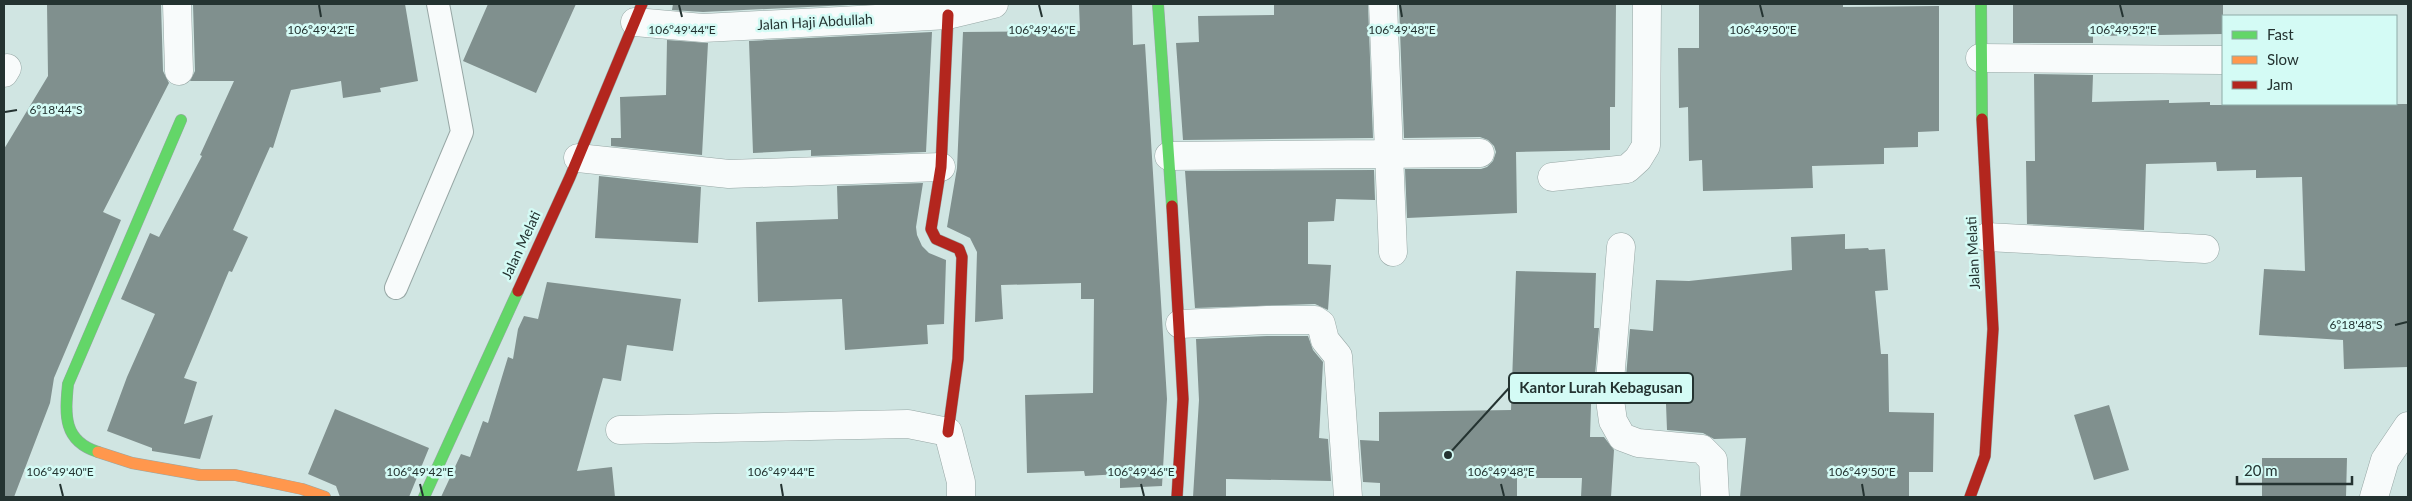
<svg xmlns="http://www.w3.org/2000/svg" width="2412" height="501" font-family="Lato,sans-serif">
<rect width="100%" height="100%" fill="#d0e5e2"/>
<path fill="#80908e" d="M47,4H161L163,71L169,83L103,212L121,220L54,378L50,403L14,497H4V149L48,76Z
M193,4H405L418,81L380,88L381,92L343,98L341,81L291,90L273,148L270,147L233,230L248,237L232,272L229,271L184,378L197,382L184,424L213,415L200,459L152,451V448L107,431L127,377L155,314L121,299L150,233L159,237L202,156L200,155L234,81H190L195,71Z
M488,4H576L536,93L463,61Z
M673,4H869L703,12L672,10Z
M1079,4H1132L1133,45L1145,44L1167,399L1162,486L1120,488V474L1085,476L1084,471L1027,473L1025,395L1093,393L1094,299H1081V283L1001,285L1003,319L975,322L977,252L970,238L947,227L957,168L963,32L1080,31Z
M1274,4H1368L1373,138L1183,140L1176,43L1199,42L1198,16L1274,15Z
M1399,4H1616L1615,107H1610V150L1516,152L1517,213L1407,218L1405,169H1481L1487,167L1493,161L1496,152L1494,146L1488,140L1480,137L1404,138Z
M1699,4H1843V7L1939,6V131L1918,132V147L1884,148V164L1812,166L1813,188L1703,191L1702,160L1689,161L1688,107L1679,108L1678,48H1699Z
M2013,4H2223V34L2093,36V43H2013Z
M932,32L926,152L811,156V150L753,153L749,41Z
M667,40L708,43L702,155L611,146V138H621L620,97L666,95Z
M2034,74L2093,75L2092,102L2169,100V103L2210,102V105H2252L2408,104V367L2344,369L2343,340L2259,335L2264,269L2305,271L2302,177L2256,178V170L2217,171L2216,162L2146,164L2144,230L2027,224L2026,161H2035Z
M1374,170L1375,200L1336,199L1334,221L1308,222V264L1331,265L1328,310L1315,304L1195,308L1185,171Z
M599,176L701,187L698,243L595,238Z
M923,183L916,227L917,235L922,246L929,253L946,260L944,324L927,325L928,344L845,350L842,299L758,302L756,222L838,219L837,186Z
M1845,234V249L1868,248L1869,250L1885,249L1888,290L1875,291L1881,354H1888L1889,412L1934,413L1933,472H1909V497H1740L1746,438L1714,439L1703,433L1667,430L1665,378L1626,377L1630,329L1653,331L1656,280L1689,281L1792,270L1791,237Z
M1516,271L1596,273L1594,328H1599L1595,375H1592L1590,437H1604L1614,450L1611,497H1581L1582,478H1517V497H1380V483L1363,482L1360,440L1379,441V412L1511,410Z
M547,282L681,299L673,351L627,345L621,381L603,378L577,471L612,467L615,497H441L461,454L470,457L483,421L488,423L508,357L513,359L518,329L524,316L538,319Z
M1267,336H1308L1313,350L1323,362L1319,438L1328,439L1331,481L1226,479V497H1193L1199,400L1196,339Z
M2109,405L2129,470L2094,480L2074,415Z
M335,409L429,448L409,497H340L336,486L308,474Z
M2262,458H2347L2346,497H2262Z"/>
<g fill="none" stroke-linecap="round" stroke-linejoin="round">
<g stroke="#97a7a5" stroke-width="24">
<path id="lane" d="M396,288L462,132L438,4"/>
</g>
<g stroke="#97a7a5" stroke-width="29">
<path id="street" d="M177,4L179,71
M1383,4L1393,252
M635,22L703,28L840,21L948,15L994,4
M1980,58L2223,60
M4,73L7,68
M1169,156L1480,153
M578,158L729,174L941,167
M1552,177L1627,169L1638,159L1646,146L1647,4
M1987,237L2205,249
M1621,247L1609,393L1613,421L1622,437L1638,443L1702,449L1713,460L1715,497
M1180,324L1267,320H1315L1321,324L1325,340L1338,356L1348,497
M620,430L908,424L948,432L961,482V497
M2374,497L2385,460L2408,426"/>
</g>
<g stroke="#97a7a5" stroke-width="12">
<path id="fast" d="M1158,4L1172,206
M1981,4L1982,119
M98,452C63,441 65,415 68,384L181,120
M424,497L518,291"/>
</g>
<g stroke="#97a7a5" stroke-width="12">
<path id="slow" d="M98,452L132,463L200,475H235L302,489L325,497"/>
</g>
<g stroke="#97a7a5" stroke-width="12">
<path id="jam" d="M948,15L941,167L931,229L936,239L959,249L962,257L958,359L948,432
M1172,206L1183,399L1177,497
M518,291L570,177L642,4
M1970,497L1985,456L1993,329L1982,119"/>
</g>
<use href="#lane" stroke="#f8fbfb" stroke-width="22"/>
<use href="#street" stroke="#f8fbfb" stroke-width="28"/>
<use href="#fast" stroke="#63d668" stroke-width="11"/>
<use href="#slow" stroke="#ff974d" stroke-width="11"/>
<use href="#jam" stroke="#b3261e" stroke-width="11"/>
</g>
<path fill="none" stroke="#243331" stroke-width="2" d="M319,5L321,17M679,5L682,17M1039,5L1042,17M1400,5L1402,17M1760,5L1763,17M2120,5L2123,17M5,112L17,110M2395,325L2407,322M60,484L63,496M420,484L423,496M781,484L783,496M1141,484L1144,496M1501,484L1504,496M1862,484L1864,496"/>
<g text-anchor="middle" stroke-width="5" stroke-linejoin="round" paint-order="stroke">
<g font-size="14" fill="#243331" stroke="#d4fbf5">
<text transform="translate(815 22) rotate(-3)" y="5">Jalan Haji Abdullah</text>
<text transform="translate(521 245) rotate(-65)" y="5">Jalan Melati</text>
<text transform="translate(1973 253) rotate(-93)" y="5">Jalan Melati</text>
</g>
</g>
<g font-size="12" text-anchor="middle" fill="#243331" stroke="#d4fbf5" stroke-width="5" stroke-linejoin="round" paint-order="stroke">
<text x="321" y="34">106°49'42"E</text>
<text x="682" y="34">106°49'44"E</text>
<text x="1042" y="34">106°49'46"E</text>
<text x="1402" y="34">106°49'48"E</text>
<text x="1763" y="34">106°49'50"E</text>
<text x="2123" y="34">106°49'52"E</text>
<text x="56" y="114">6°18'44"S</text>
<text x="2356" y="329">6°18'48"S</text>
<text x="60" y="476">106°49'40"E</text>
<text x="420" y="476">106°49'42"E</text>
<text x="781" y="476">106°49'44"E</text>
<text x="1141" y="476">106°49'46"E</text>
<text x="1501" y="476">106°49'48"E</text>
<text x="1862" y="476">106°49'50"E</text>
</g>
<path fill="none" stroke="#243331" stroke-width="2" d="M1448 455L1509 388"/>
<circle fill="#243331" stroke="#d4fbf5" stroke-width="2" cx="1448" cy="455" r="5"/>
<rect fill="#d4fbf5" stroke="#243331" stroke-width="2" x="1509" y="373" width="184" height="30" rx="5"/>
<g font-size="15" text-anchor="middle" font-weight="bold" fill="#243331">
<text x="1601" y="393">Kantor Lurah Kebagusan</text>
</g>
<rect width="2412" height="501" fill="none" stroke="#243331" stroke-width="10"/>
<rect x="2222" y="15" width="175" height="90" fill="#d4fbf5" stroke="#8eaba7"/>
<rect x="2232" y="31" width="25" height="8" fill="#63d668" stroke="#8eaba7"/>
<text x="2267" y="40" font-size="15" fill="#243331">Fast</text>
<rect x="2232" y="56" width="25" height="8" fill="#ff974d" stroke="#8eaba7"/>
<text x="2267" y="65" font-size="15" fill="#243331">Slow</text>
<rect x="2232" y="81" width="25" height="8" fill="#b3261e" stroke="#8eaba7"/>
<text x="2267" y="90" font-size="15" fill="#243331">Jam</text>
<path d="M2237 476v8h115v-8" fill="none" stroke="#243331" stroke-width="2.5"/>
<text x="2244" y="476" font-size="15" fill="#243331" stroke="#d4fbf5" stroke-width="4" paint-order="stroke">20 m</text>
</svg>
